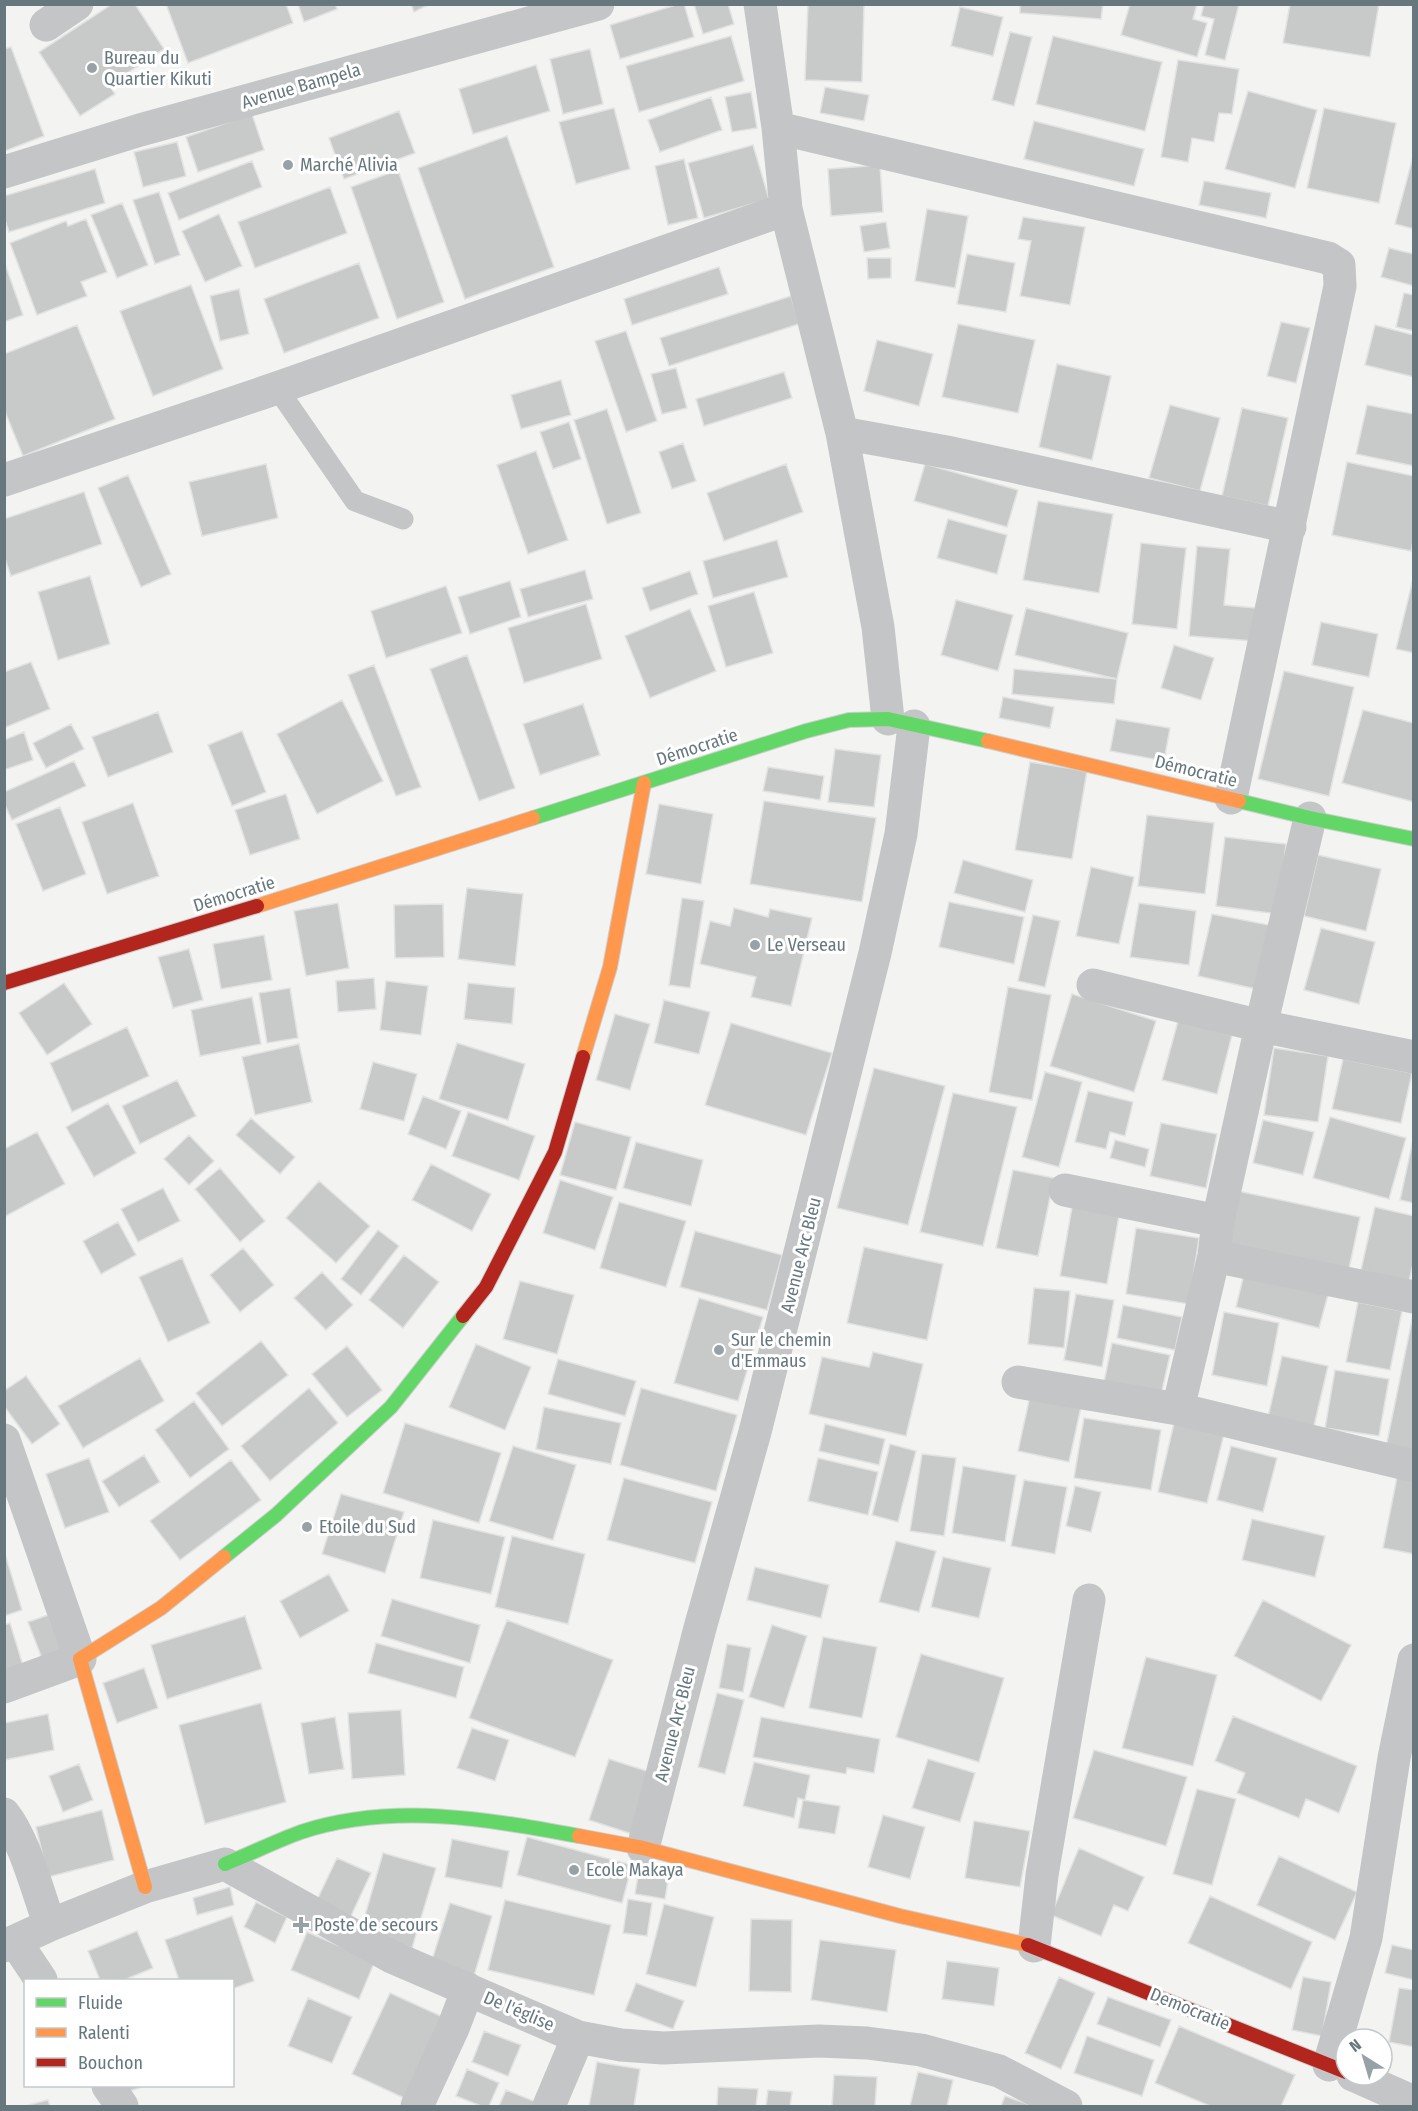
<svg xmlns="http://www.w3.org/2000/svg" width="1418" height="2111" font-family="'Fira Sans Condensed',sans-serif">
<rect width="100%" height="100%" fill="#f3f3f2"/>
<path fill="#c8caca" stroke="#e2e2e2" stroke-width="1.5" d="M112,4H135L164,49L109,85L115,94L80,116L39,52Z
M166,4H286L293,23L188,63Z
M298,4H335L337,9L304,22Z
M411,4H430L414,12Z
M679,4H684L694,37L620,59L610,25Z
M694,4H728L734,24L703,34Z
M808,4H864L862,82L805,80Z
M1020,4H1103L1101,19L1020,13Z
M1130,4H1197L1193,19L1207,23L1197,57L1121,35Z
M1204,4H1239L1225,60L1205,55L1214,19L1201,16Z
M1290,4H1379L1370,57L1283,43Z
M960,7L1003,17L993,56L951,46Z
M1010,32L1032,37L1014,106L992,100Z
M731,36L744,81L639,112L626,66Z
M1053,36L1162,62L1145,131L1036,104Z
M11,47L44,136L5,151L4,49Z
M590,49L603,104L563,114L550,59Z
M1178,60L1239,69L1232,114L1219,113L1214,142L1192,138L1188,162L1161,157Z
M536,65L550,111L473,134L459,89Z
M825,87L869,95L864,121L820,113Z
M1248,91L1317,110L1295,188L1225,169Z
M751,92L757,128L732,132L725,97Z
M711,97L722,130L660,152L648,120Z
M614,108L630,169L576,184L559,122Z
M1324,108L1396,123L1379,203L1307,188Z
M399,111L415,153L344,179L329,138Z
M252,114L264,150L198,172L186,137Z
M1034,121L1144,149L1134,186L1024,159Z
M507,136L554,267L465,299L418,168Z
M177,142L186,176L143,187L134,152Z
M753,145L769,199L704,218L688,163Z
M1414,153V229L1395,224Z
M684,159L698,218L668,225L655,166Z
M252,161L262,187L179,220L168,193Z
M880,165L883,212L831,216L828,169Z
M95,169L105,203L9,232L4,217V196Z
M398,170L444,302L397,319L351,187Z
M1204,181L1271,193L1266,218L1199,205Z
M330,187L347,233L255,268L238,222Z
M159,192L180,255L155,264L133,200Z
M122,203L148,265L117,278L91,215Z
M927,209L968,216L955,288L915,281Z
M219,214L242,266L205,282L182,231Z
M1023,217L1085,227L1070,305L1020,296L1031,241L1018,239Z
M86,219L107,272L81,282L87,296L37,315L10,243L66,221L68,226Z
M886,222L890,248L864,252L860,226Z
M1389,248L1414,254V286L1381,277Z
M967,254L1015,263L1006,312L957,304Z
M867,258H891V278L868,279Z
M4,261L23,315L4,322Z
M359,263L379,318L284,353L264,299Z
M719,267L728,294L632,325L624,299Z
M191,285L223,369L153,396L120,311Z
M239,289L249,334L220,341L210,296Z
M1404,293L1414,295V331L1396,327Z
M791,296L799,324L669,366L660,338Z
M1281,322L1310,328L1296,383L1267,376Z
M958,324L1035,340L1018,413L942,397Z
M77,325L115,419L23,456L4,409V354Z
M1375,325L1414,335V377L1365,365Z
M626,331L657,421L626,432L595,341Z
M877,340L933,354L919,406L864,391Z
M1057,364L1111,376L1092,460L1039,447Z
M676,368L687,408L662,414L651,374Z
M784,372L792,398L704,426L696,399Z
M561,380L571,415L521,429L511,395Z
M1170,405L1220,418L1200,491L1149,478Z
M1367,405L1414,414V466L1356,454Z
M1242,408L1288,418L1268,506L1222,496Z
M607,409L641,513L607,524L574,420Z
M569,422L581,459L553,469L540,432Z
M683,443L696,481L672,489L659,452Z
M536,451L568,540L528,554L497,465Z
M1347,462L1414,476V538L1411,551L1332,535Z
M266,464L278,518L202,536L189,482Z
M786,464L803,512L724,541L707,493Z
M925,464L1018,490L1007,527L914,501Z
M128,475L171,574L141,587L98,488Z
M84,492L102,544L11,576L4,556V519Z
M1038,501L1113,514L1099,593L1023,580Z
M948,519L1007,535L997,574L937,558Z
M777,540L788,577L713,598L703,561Z
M1141,543L1186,548L1177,629L1132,624Z
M1197,546L1230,549L1224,605L1256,608L1253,641L1189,636Z
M585,570L593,599L528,617L520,589Z
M690,571L698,594L650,611L642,588Z
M1414,575V653L1396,649Z
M90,576L110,644L58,660L38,592Z
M510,581L521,617L470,634L458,597Z
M446,586L462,633L386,658L371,611Z
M754,592L773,653L726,667L708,606Z
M956,600L1013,615L998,671L941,655Z
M586,604L602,659L524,683L508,628Z
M1026,608L1128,633L1117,679L1015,655Z
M690,609L716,671L650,698L625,636Z
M1321,622L1378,634L1369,677L1312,665Z
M1174,645L1214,658L1201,700L1161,688Z
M467,655L515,788L479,801L430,669Z
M31,662L50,709L4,728V672Z
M374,665L421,787L396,796L348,675Z
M1014,669L1117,679L1114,704L1012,694Z
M1284,671L1354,687L1329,796L1258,779Z
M1003,697L1054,707L1050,728L999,718Z
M342,700L383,781L317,814L277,734Z
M583,704L600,755L540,775L523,724Z
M1363,710L1414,723V802L1342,783Z
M158,712L173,752L108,777L92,737Z
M1116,719L1170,728L1164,761L1110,751Z
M71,724L84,749L46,768L33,743Z
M242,731L266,792L232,806L208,745Z
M24,732L33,760L4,770V740Z
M835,749L881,755L874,807L828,802Z
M74,761L86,786L12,820L4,803V792Z
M1030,762L1087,771L1072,859L1015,850Z
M768,767L824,776L820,800L763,791Z
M286,794L300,839L250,855L235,810Z
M764,801L876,818L862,902L750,884Z
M133,803L159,876L107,894L82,822Z
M659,804L713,814L701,884L646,874Z
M60,807L86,874L43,891L16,824Z
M1147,815L1214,823L1205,894L1138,886Z
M1225,837L1286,844L1278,914L1216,906Z
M1318,855L1381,869L1366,931L1304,916Z
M963,860L1033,880L1025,912L954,893Z
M1091,867L1134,877L1119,944L1076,936Z
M467,888L523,894L515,966L458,959Z
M682,898L704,901L690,988L669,985Z
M949,902L1024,917L1014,964L939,947Z
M338,903L349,968L306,976L294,911Z
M1139,903L1196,911L1189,965L1130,957Z
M443,904L444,957L395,958L394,905Z
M734,908L768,917L770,909L812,918L791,1006L751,997L756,977L700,964L710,921L730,926Z
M1212,914L1269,925L1256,989L1198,976Z
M1033,915L1060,921L1045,987L1018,981Z
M1321,928L1375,942L1359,1004L1304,990Z
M264,935L272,980L221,989L213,944Z
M189,949L203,1000L173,1008L158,957Z
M374,978L376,1009L338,1012L336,981Z
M386,981L428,986L421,1035L380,1030Z
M64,983L92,1024L47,1055L19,1013Z
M468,983L515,988L512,1024L464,1019Z
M1008,987L1051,995L1032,1100L989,1092Z
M290,988L298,1038L267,1043L259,993Z
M1072,994L1156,1021L1134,1092L1050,1066Z
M252,997L261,1044L200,1056L191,1010Z
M664,1000L710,1012L699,1054L654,1043Z
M615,1014L650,1024L630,1090L596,1080Z
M1178,1021L1232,1035L1217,1094L1162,1080Z
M731,1023L832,1053L806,1135L705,1105Z
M127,1027L149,1076L72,1112L50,1063Z
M457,1043L525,1064L508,1120L439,1099Z
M299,1044L312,1102L255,1115L242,1057Z
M1274,1048L1328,1056L1318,1122L1264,1115Z
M1343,1059L1412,1073L1401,1123L1332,1109Z
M373,1062L417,1074L404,1121L360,1109Z
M874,1068L945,1086L908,1225L837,1208Z
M1045,1072L1082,1082L1059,1167L1022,1157Z
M177,1080L196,1116L140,1144L122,1106Z
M1088,1091L1133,1102L1125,1136L1110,1132L1106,1149L1075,1142Z
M953,1093L1017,1107L983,1246L920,1232Z
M423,1096L461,1111L446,1149L408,1134Z
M108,1103L136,1153L94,1177L66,1127Z
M468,1112L535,1136L519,1180L452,1156Z
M1330,1117L1406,1138L1389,1199L1313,1178Z
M251,1118L295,1157L280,1174L236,1135Z
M1263,1120L1314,1132L1303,1175L1253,1163Z
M575,1122L631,1137L616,1190L560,1175Z
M1161,1123L1217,1134L1206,1188L1150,1176Z
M37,1132L65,1184L4,1217V1149Z
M189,1135L214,1161L189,1185L164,1159Z
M1115,1140L1149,1149L1145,1167L1110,1158Z
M1413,1140H1414V1203L1400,1200Z
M636,1142L703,1160L691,1206L623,1188Z
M431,1164L491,1194L472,1231L412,1200Z
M220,1168L265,1221L240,1242L195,1189Z
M1013,1170L1054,1178L1038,1256L996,1248Z
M560,1180L613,1197L595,1250L543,1233Z
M319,1181L370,1226L336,1263L286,1218Z
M163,1188L180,1221L138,1242L121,1209Z
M1238,1191L1360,1217L1349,1269L1227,1244Z
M619,1202L686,1221L666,1287L600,1268Z
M1072,1207L1119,1216L1107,1284L1060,1276Z
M1375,1207L1414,1216V1260L1409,1281L1361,1270Z
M118,1222L136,1255L101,1274L83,1241Z
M1136,1228L1199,1238L1189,1304L1126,1294Z
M378,1230L399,1246L361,1295L341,1279Z
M695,1231L782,1255L767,1310L680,1287Z
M864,1247L943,1264L927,1340L847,1323Z
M243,1248L274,1285L240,1312L210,1275Z
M404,1255L439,1282L403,1328L369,1300Z
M182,1258L210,1323L168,1342L139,1277Z
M1245,1270L1329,1291L1319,1328L1236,1307Z
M322,1272L353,1305L326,1330L294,1298Z
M520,1281L574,1295L557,1354L503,1339Z
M1034,1288L1070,1291L1064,1348L1028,1344Z
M1076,1294L1114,1300L1102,1367L1064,1360Z
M699,1298L763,1317L738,1401L674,1383Z
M1358,1302L1402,1311L1390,1370L1346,1362Z
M1123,1305L1182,1317L1175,1350L1117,1338Z
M1414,1310V1452L1386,1447Z
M1224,1312L1279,1323L1267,1386L1212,1375Z
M261,1341L288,1375L222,1426L196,1393Z
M1112,1343L1170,1355L1161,1395L1104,1382Z
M476,1344L531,1367L505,1430L449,1407Z
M347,1346L382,1390L347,1417L312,1374Z
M873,1352L923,1364L906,1436L809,1414L822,1357L869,1367Z
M1282,1356L1328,1366L1314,1426L1268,1417Z
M140,1358L164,1401L83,1448L58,1406Z
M558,1359L636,1381L625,1416L548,1394Z
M1335,1370L1389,1379L1379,1436L1325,1428Z
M26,1376L60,1424L32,1444L4,1406V1391Z
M309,1388L338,1423L270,1481L241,1446Z
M641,1388L737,1415L716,1491L620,1465Z
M1030,1396L1081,1407L1069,1462L1018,1451Z
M194,1401L229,1449L190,1478L155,1430Z
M544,1407L621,1423L611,1464L536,1449Z
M1084,1418L1161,1430L1151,1490L1074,1478Z
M405,1423L501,1453L479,1523L383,1493Z
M1174,1423L1224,1434L1207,1503L1158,1492Z
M825,1424L885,1439L879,1465L819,1451Z
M890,1444L916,1451L898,1522L872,1515Z
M513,1446L576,1465L553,1540L489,1521Z
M1231,1446L1277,1458L1263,1512L1217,1500Z
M922,1454L956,1458L944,1536L910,1531Z
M144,1455L160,1482L119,1507L102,1481Z
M89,1458L109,1512L65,1528L46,1474Z
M818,1458L878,1472L868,1515L808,1501Z
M231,1460L261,1500L180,1560L150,1521Z
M963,1466L1016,1475L1005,1542L952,1533Z
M1397,1477L1414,1480V1554L1383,1548Z
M624,1478L712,1502L695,1563L607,1540Z
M1024,1480L1067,1487L1055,1554L1011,1546Z
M1075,1486L1101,1492L1091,1532L1066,1526Z
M341,1494L404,1512L385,1573L322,1554Z
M1252,1519L1325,1536L1315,1577L1242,1560Z
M433,1520L505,1537L491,1594L420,1578Z
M512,1536L585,1554L568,1624L495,1607Z
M896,1541L936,1551L919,1612L879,1602Z
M4,1557H6L22,1610L4,1616Z
M943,1557L991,1568L979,1618L931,1607Z
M755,1567L829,1585L821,1618L747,1600Z
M329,1574L349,1611L300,1638L280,1601Z
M392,1599L480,1625L470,1663L381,1636Z
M1263,1600L1351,1645L1321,1701L1234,1656Z
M48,1615L62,1654L43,1661L28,1622Z
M245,1616L262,1669L167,1699L151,1645Z
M507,1620L613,1660L575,1757L469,1718Z
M10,1623L24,1669L4,1675V1625Z
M772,1625L807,1636L784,1708L749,1697Z
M823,1637L877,1647L862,1718L809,1708Z
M376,1643L464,1667L456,1698L368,1673Z
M727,1644L751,1648L743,1692L719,1688Z
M921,1654L1004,1678L979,1762L896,1737Z
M1146,1657L1217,1675L1193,1766L1122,1748Z
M144,1668L158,1708L117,1723L103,1683Z
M717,1693L744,1700L725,1774L698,1767Z
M261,1703L286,1802L205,1824L179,1725Z
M401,1710L405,1775L352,1779L348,1713Z
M48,1714L54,1750L4,1760V1723Z
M1233,1716L1357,1766L1339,1813L1306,1799L1299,1818L1237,1793L1245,1773L1215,1761Z
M335,1717L344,1769L309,1774L301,1723Z
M761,1717L880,1739L874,1773L847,1768L846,1774L753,1757Z
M472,1728L509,1740L495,1781L457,1768Z
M1094,1750L1187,1777L1166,1846L1073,1818Z
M609,1759L653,1773L632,1834L589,1820Z
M928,1759L975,1773L960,1822L912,1808Z
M754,1762L810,1775L805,1800L798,1798L794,1818L743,1806Z
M79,1764L93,1800L63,1812L49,1776Z
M1197,1789L1236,1799L1212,1885L1173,1874Z
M803,1800L840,1806L835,1834L798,1828Z
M102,1810L114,1860L48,1877L36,1827Z
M883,1815L925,1827L910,1879L868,1867Z
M974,1821L1030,1831L1020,1887L965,1878Z
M527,1837L632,1865L622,1903L517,1875Z
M452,1839L509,1851L502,1888L445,1877Z
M1079,1848L1144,1877L1128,1911L1114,1905L1101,1936L1051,1915Z
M383,1853L436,1868L412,1948L360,1933Z
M1279,1856L1357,1892L1335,1940L1257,1905Z
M337,1858L371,1873L351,1916L317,1900Z
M639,1870L669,1875L665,1899L635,1894Z
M230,1887L234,1905L197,1915L193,1898Z
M1210,1896L1312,1942L1291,1989L1188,1943Z
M628,1899L652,1903L647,1936L623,1933Z
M505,1900L611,1925L594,1995L488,1970Z
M256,1902L287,1917L275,1943L244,1927Z
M450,1903L492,1916L474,1976L431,1963Z
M664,1904L714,1917L696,1987L646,1974Z
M232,1916L254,1981L232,1989V1980H179L165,1940Z
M751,1919L792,1920L791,1992L749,1991Z
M137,1931L153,1968L124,1980H100L88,1951Z
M307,1932L375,1961L359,1999L291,1970Z
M820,1940L896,1950L887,2012L811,2000Z
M1392,1945L1414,1950V1980L1385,1973Z
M947,1961L999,1968L994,2006L942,1999Z
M1059,1977L1095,1993L1061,2069L1025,2053Z
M1303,1977L1331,1982L1322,2036L1292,2030Z
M636,1983L684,2001L673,2029L625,2011Z
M1399,1988L1414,1990V2047L1389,2042Z
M390,1993L443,2017L404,2098L352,2074Z
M1108,1997L1171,2020L1160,2047L1097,2024Z
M308,1998L352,2017L332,2063L288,2046Z
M1179,2026L1295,2075L1281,2106H1210L1155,2083Z
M484,2031L521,2045L508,2076L472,2062Z
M1087,2036L1154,2060L1142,2096L1074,2073Z
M597,2062L640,2069L634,2106H589Z
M467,2069L499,2083L489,2106H481L456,2096Z
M918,2072L953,2080L947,2106H910Z
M834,2075L877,2077L875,2106H832Z
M125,2086H145L127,2092Z
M718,2087L758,2089L756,2106H717Z
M506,2090L541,2104L539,2106H499Z
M768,2090L792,2092L790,2106H766Z
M1005,2096L1033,2106H1001Z
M48,2100L50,2106H25Z"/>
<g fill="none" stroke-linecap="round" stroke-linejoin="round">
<g stroke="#cdcfcf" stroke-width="16">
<path id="fast" d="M1239,801L1310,818L1414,839
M533,818L806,731L849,720L888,719L988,741
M224,1557L276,1515L391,1407L463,1316
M225,1864C250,1854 276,1841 301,1832C393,1802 487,1819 579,1836"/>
</g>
<g stroke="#cdcfcf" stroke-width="16">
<path id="slow" d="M988,741L1239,801
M257,906L533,818
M583,1057L610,967L644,783
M579,1836L643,1848L900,1916L1028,1945
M145,1887L80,1659L161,1608L224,1557"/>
</g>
<g stroke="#cdcfcf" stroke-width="16">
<path id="jam" d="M4,983L257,906
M463,1316L486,1287L555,1152L583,1057
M1028,1945L1346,2072"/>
</g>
<path stroke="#c3c5c6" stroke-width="21" d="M277,388L355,501L403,519"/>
<path stroke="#c3c5c6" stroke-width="33" d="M760,4L778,128L786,209L842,433L878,627L888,719
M46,25L77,4
M778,128L1328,258L1339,265L1340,286L1231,798
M4,172L140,130L598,4
M842,433L952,453L1290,527
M4,480L277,388L786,209
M1093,985L1261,1026L1414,1057
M1065,1190L1218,1221
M1214,1256L1414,1297
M1018,1382L1178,1409L1414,1466
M1178,1409L1214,1256L1218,1221L1261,1026L1310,818
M4,1440L80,1659L4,1687
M4,1814C25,1840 38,1894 50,1925
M643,1848L700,1628L755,1432L875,953L901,834L914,726
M15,1941L41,1980
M4,1946L50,1925L145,1887L225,1864L392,1957L578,2037L621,2045L663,2048L819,2041L867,2043L921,2050L999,2071L1066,2106
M1034,1946L1042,1875L1089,1600
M1329,2065L1366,1938L1394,1758L1414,1660
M1353,2075L1414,2102
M108,2086L122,2106
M417,2106L453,2028L468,1989
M549,2106L578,2037"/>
<use href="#fast" stroke="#63d668" stroke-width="14"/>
<use href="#slow" stroke="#ff974d" stroke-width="14"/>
<use href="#jam" stroke="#b3261e" stroke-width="14"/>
</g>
<g fill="#97a2a7" stroke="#fff" stroke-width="2">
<circle cx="92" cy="68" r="6"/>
<circle cx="288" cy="165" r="6"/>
<circle cx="755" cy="945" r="6"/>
<circle cx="719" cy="1350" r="6"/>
<circle cx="307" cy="1527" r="6"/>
<circle cx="574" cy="1870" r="6"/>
<path d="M298 1916h6v6h6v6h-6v6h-6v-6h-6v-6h6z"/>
</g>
<g text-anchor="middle" stroke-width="6" stroke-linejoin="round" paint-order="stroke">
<g font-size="18" fill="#66777e" stroke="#fff" text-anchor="start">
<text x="104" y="64">Bureau du<tspan x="104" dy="21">Quartier Kikuti</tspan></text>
<text x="300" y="171">Marché Alivia</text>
<text x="767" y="951">Le Verseau</text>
<text x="731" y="1346">Sur le chemin<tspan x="731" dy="21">d'Emmaus</tspan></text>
<text x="319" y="1533">Etoile du Sud</text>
<text x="586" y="1876">Ecole Makaya</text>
<text x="314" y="1931">Poste de secours</text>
</g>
<g font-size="18" fill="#66777e" stroke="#fff">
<text transform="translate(301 86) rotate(-16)" y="6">Avenue Bampela</text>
<text transform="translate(697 747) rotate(-18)" y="6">Démocratie</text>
<text transform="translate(1196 771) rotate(14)" y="6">Démocratie</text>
<text transform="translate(234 894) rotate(-17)" y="6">Démocratie</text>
<text transform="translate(801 1255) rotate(-76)" y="6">Avenue Arc Bleu</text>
<text transform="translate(675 1724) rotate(-76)" y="6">Avenue Arc Bleu</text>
<text transform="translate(1190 2009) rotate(22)" y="6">Democratie</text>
<text transform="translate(519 2011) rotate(23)" y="6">De l'église</text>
</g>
</g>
<rect width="1418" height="2111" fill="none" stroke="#66777e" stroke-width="12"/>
<rect x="24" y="1979" width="210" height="108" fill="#ffffff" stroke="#c2c9cb" stroke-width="1.5"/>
<rect x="36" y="1998" width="30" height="9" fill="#63d668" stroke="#c2c9cb" stroke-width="1.5"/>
<text x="78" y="2009" font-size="18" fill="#66777e">Fluide</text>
<rect x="36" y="2028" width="30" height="9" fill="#ff974d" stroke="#c2c9cb" stroke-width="1.5"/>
<text x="78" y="2039" font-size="18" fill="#66777e">Ralenti</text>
<rect x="36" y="2058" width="30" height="9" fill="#b3261e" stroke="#c2c9cb" stroke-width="1.5"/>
<text x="78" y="2069" font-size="18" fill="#66777e">Bouchon</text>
<g transform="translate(1364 2057) rotate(323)"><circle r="28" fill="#ffffff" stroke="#c2c9cb" stroke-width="1.5"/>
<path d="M0-4.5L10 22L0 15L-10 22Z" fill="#97a2a7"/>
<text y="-9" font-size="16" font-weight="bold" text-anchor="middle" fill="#66777e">N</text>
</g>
</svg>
